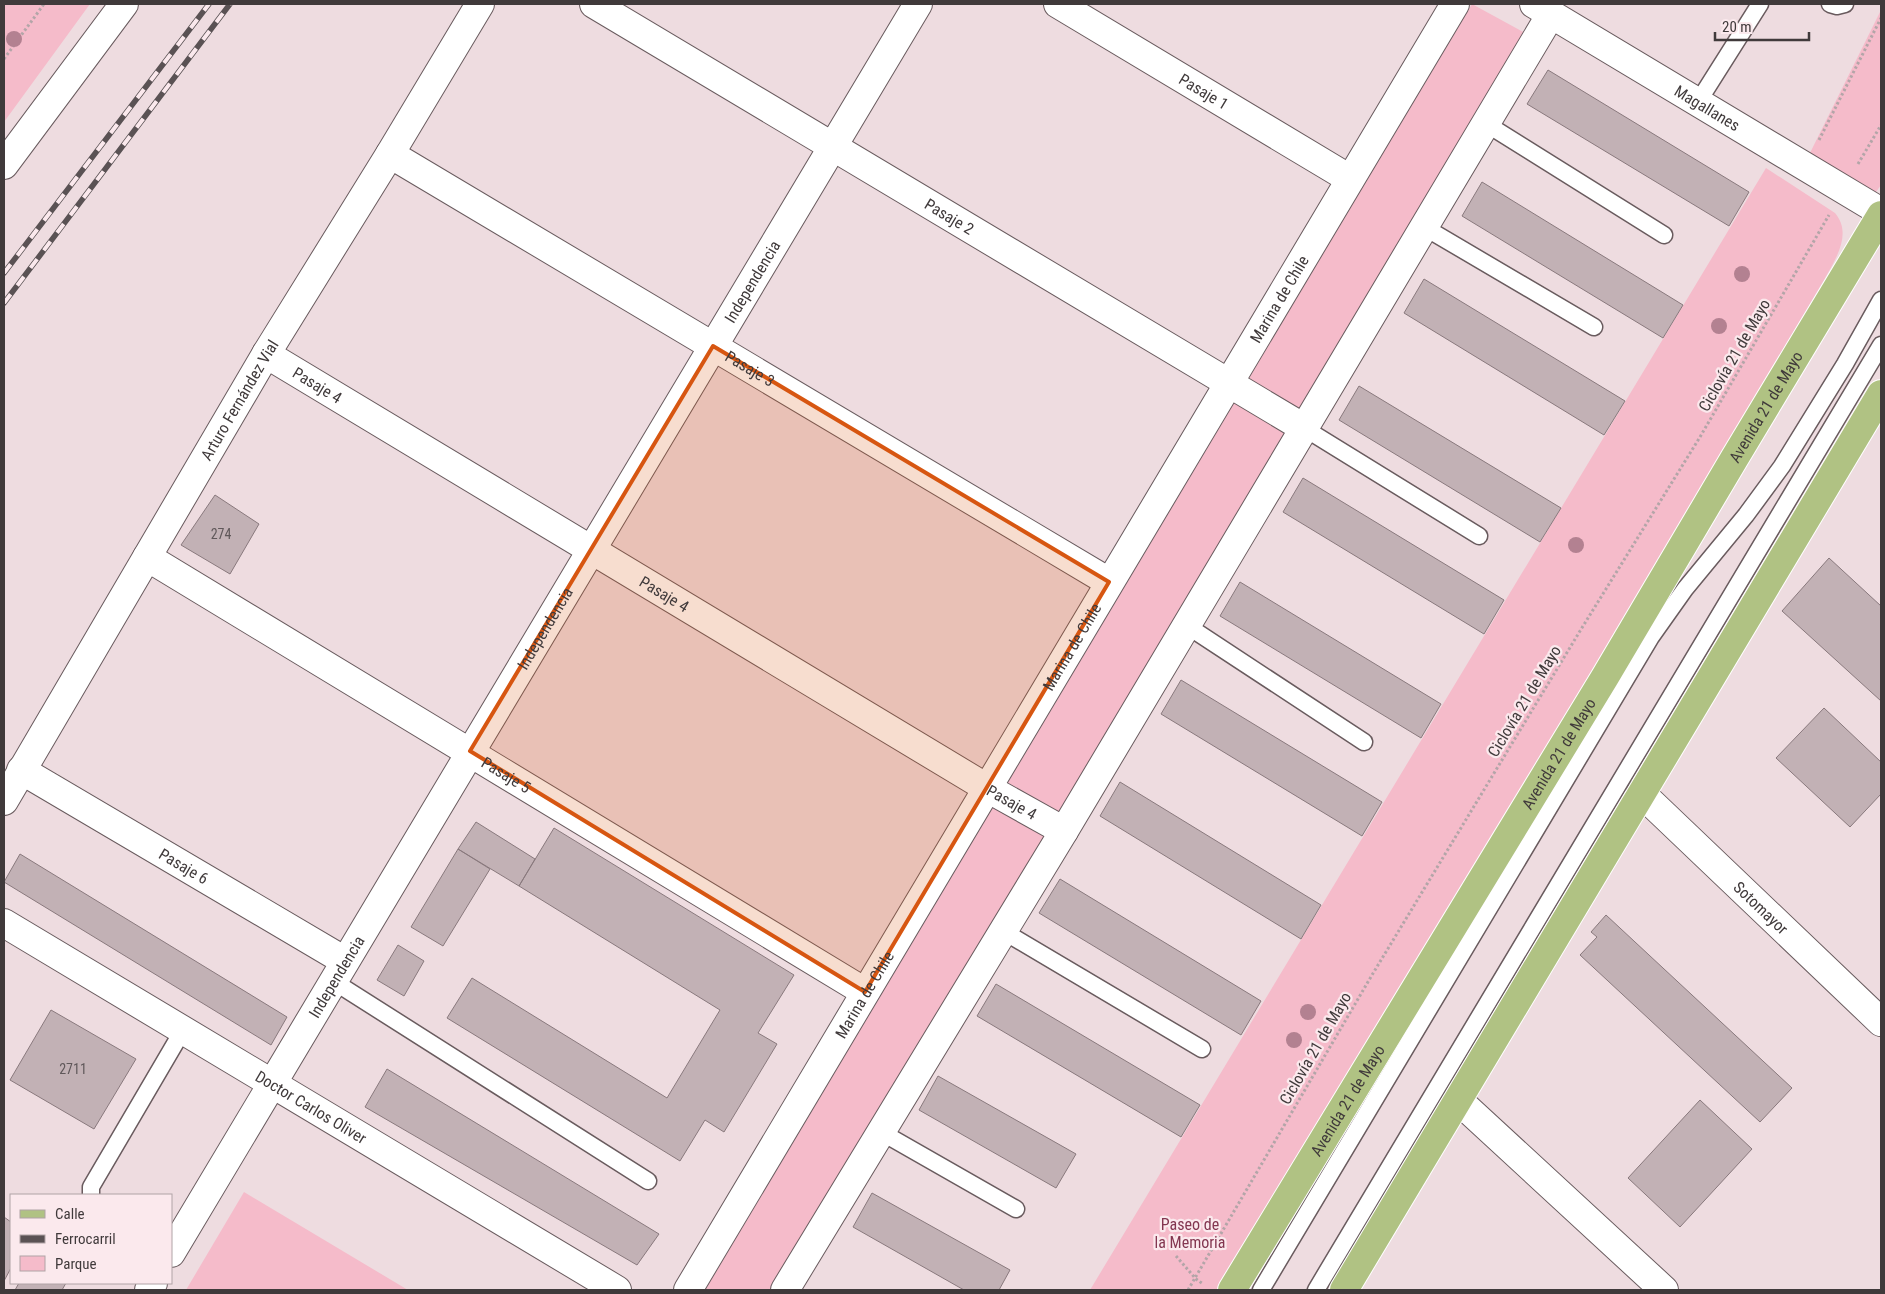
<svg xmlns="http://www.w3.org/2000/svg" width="1885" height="1294" font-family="'Roboto Condensed',sans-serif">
<rect width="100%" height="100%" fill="#eedce0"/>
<path fill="#f5bbca" d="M4,4H90L4,122Z
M1472,4L1527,34L777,1290H705Z
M1881,10V185L1871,199L1807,159Z
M1766,168L1835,213C1853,234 1835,260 1824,280L1223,1290H1090Z
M244,1192L408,1290H186Z"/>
<path fill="#c2b1b5" stroke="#89797d" d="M1548,70L1749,192L1729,226L1527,104Z
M1482,182L1683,305L1663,338L1462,216Z
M1424,279L1625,401L1604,435L1404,313Z
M1359,386L1561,508L1540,542L1339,420Z
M1303,478L1504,600L1484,634L1283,512Z
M215,495L259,524L230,574L181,545Z
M1829,558L1881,606V701L1782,611Z
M1240,582L1441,704L1421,738L1220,616Z
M1181,680L1382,802L1362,836L1161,714Z
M1824,708L1881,762V794L1850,827L1776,758Z
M1120,782L1321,905L1301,939L1100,816Z
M476,822L535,859L519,886L458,849Z
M554,828L794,975L758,1033L777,1044L724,1132L705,1120L680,1161L447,1018L472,978L667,1098L720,1010L519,886Z
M458,849L490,869L443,946L411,927Z
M20,854L287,1017L271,1045L4,882Z
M1060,879L1261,1001L1241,1035L1039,913Z
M1606,915L1792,1088L1760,1122L1580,955L1597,937L1591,932Z
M398,945L424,961L404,996L377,980Z
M996,984L1200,1105L1181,1137L977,1016Z
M51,1010L136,1059L94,1129L10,1080Z
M387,1069L659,1234L637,1265L365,1107Z
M938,1076L1076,1154L1056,1188L919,1110Z
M1700,1100L1752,1149L1680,1227L1628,1178Z
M872,1193L1010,1270L999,1290H964L853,1227Z
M4,1217L11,1222V1268L4,1281Z
M19,1283H66L62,1290H15Z"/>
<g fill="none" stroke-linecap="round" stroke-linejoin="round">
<g stroke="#695b5e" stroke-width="19">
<path id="service" d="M1830,4L1837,6L1845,4
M1698,102L1760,4
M1485,123L1664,235
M1424,227L1594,327
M1304,428L1479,536
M1186,625L1364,742
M1003,931L1202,1049
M333,981L648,1181
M881,1132L1016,1209
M91,1195V1187L183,1030
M1261,1290L1651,637L1685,589L1746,515L1782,466L1845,364L1881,300
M1316,1290L1881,345"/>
</g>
<g stroke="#695b5e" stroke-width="30">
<g id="minor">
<path id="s1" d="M594,4L1304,428"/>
<path id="s2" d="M1058,4L1350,179"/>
<path id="s3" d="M1534,4L1881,212"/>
<path id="s4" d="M390,154L1109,582"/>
<path id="s5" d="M266,354L987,788L1064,831"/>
<path id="s6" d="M147,557L865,992"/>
<path id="s7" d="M21,770L345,961"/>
<path id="s8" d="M1641,793L1881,1022"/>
<path id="s9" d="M4,801L266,354L390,154L480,4"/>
<path d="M1458,1100L1664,1290"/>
<path id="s10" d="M171,1253L918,4"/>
<path d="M149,1290L153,1283"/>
<path id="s11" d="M688,1290L1455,4"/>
<path d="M785,1290L1064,831L1551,14"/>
</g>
</g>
<g stroke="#695b5e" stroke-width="30">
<g id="tertiary">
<path id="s12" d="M4,923L617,1290"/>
</g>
</g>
<g stroke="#695b5e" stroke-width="30">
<path id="secondary" d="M4,165L124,4"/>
</g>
<g stroke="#fff" stroke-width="30">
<g id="primary">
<path id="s13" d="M1232,1290L1605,677L1734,459L1881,215"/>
<path d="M1344,1290L1881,394"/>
</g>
</g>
<path stroke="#b3a5a8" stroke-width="3" stroke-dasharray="2.5 2.5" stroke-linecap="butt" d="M4,59L44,4
M1819,140L1881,18
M1858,164L1881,125
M1176,1256L1196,1279L1203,1284
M1188,1290L1372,975L1580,631L1700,437L1829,215"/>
<use href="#service" stroke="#fff" stroke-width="16"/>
<use href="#minor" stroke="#fff" stroke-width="28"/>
<use href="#tertiary" stroke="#fff" stroke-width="28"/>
<use href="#secondary" stroke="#fff" stroke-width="28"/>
<use href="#primary" stroke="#b0c283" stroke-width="28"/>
<g stroke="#5a5254" stroke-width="5.5">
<path id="rail" d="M4,273L209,4
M4,303L230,4"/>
</g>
<use href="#rail" stroke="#fbe9ed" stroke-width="4" stroke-dasharray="11" stroke-linecap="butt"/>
</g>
<g fill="#b38191">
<circle cx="14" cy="39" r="8"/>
<circle cx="1742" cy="274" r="8"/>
<circle cx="1719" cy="326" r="8"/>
<circle cx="1576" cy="545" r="8"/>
<circle cx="1308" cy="1012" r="8"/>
<circle cx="1294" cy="1040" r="8"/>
</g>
<path fill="#d75611" fill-opacity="0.2" stroke="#d75611" stroke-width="4" stroke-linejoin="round" d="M713,346L1109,582L865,992L470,751Z"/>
<g text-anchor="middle" stroke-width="4.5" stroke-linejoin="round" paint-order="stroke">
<g font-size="14" fill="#60585a">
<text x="221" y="539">274</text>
<text x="73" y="1074">2711</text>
</g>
<g font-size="16" fill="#403a3b" stroke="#fbe9ed">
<text dy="6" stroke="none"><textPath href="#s2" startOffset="170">Pasaje 1</textPath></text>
<text dy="6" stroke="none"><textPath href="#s3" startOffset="202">Magallanes</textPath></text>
<text dy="6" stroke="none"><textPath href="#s1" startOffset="414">Pasaje 2</textPath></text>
<text dy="6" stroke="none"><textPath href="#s10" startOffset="1132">Independencia</textPath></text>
<text dy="6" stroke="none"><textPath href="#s11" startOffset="1154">Marina de Chile</textPath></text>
<text transform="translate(1734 355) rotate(-60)" y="6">Ciclovía 21 de Mayo</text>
<text dy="6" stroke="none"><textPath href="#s4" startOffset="419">Pasaje 3</textPath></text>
<text dy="6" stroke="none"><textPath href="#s5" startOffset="60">Pasaje 4</textPath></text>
<text dy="6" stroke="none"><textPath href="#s9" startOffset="465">Arturo Fernández Vial</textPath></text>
<text dy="6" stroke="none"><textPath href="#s13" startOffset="1032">Avenida 21 de Mayo</textPath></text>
<text dy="6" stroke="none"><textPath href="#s5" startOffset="465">Pasaje 4</textPath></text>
<text dy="6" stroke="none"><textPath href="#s10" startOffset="728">Independencia</textPath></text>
<text dy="6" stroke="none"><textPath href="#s11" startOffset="749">Marina de Chile</textPath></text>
<text transform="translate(1524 701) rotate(-59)" y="6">Ciclovía 21 de Mayo</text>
<text dy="6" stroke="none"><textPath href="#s13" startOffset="628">Avenida 21 de Mayo</textPath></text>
<text dy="6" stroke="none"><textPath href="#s6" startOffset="420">Pasaje 5</textPath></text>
<text dy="6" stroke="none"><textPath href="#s5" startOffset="870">Pasaje 4</textPath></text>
<text dy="6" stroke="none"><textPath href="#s7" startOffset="189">Pasaje 6</textPath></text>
<text dy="6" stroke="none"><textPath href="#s8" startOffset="166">Sotomayor</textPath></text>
<text dy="6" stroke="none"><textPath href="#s10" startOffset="322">Independencia</textPath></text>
<text dy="6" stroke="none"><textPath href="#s11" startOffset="344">Marina de Chile</textPath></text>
<text transform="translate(1315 1048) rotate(-60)" y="6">Ciclovía 21 de Mayo</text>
<text dy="6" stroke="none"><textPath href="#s13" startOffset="222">Avenida 21 de Mayo</textPath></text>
<text dy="6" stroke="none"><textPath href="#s12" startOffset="358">Doctor Carlos Oliver</textPath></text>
</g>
<g font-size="16" fill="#833650" stroke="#fbe9ed">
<text x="1190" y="1230">Paseo de<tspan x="1190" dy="18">la Memoria</tspan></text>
</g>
</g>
<rect width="1885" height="1294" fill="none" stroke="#403a3b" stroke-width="10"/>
<rect x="10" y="1194" width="162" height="90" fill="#fbe9ed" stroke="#b0a3a6"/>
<rect x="20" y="1210" width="25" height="8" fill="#b0c283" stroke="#b0a3a6"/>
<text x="55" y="1219" font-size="15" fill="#403a3b">Calle</text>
<rect x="20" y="1235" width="25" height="8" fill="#5a5254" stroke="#b0a3a6"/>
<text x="55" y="1244" font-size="15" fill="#403a3b">Ferrocarril</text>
<rect x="20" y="1256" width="25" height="15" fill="#f5bbca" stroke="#b0a3a6"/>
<text x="55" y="1269" font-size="15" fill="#403a3b">Parque</text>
<path d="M1715 32v8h94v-8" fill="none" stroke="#403a3b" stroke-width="2.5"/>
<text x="1722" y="32" font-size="15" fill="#403a3b" stroke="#fbe9ed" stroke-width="4" paint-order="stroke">20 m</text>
</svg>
